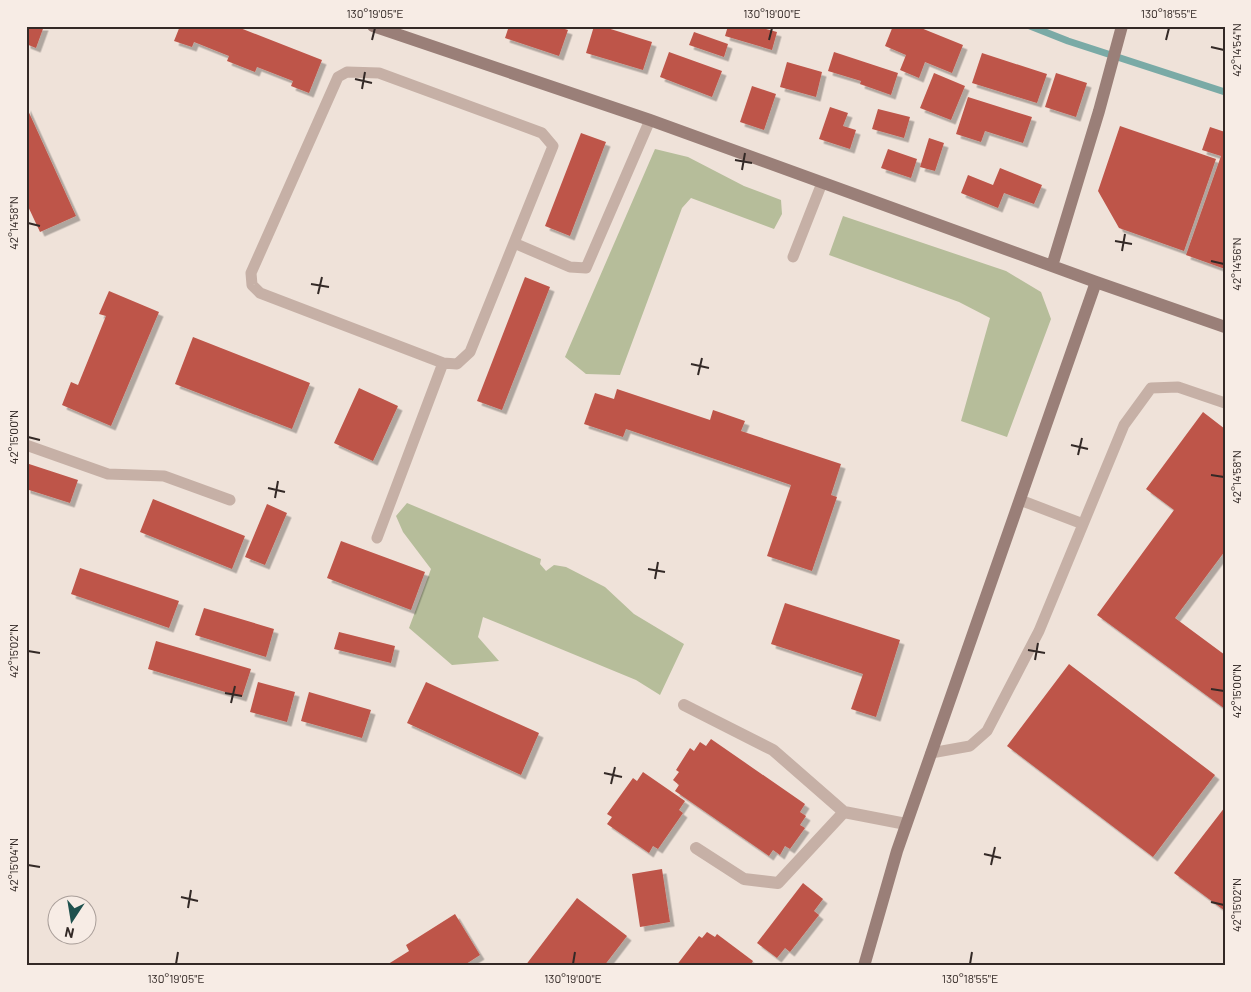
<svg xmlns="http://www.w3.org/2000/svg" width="1251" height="992" font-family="Barlow,sans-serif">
<defs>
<filter id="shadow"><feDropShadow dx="4.5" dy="4.5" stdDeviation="0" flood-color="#0004"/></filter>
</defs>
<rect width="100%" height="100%" fill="#efe2d9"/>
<path fill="#b6bd9a" d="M655,149L688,157L744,186L781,200L782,214L774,229L691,198L682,208L620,375L586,374L565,357Z
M843,216L1006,271L1041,292L1051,319L1007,437L961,421L990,318L959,302L829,255Z
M407,503L541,559L540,564L546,571L554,565L566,567L605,587L634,614L684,644L660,695L636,680L483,617L478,637L499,661L452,665L409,628L431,569L403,532L396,516Z"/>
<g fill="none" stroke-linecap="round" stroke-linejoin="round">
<path stroke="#7aaaa6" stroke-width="7" d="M1030,26L1068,41L1225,92"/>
</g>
<path fill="#be5549" filter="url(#shadow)" d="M26,26H44L36,48L26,44Z
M180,26H235L322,60L309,93L291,86L293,81L257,67L255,72L227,61L229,56L194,42L192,47L174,41Z
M509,26H556L568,30L559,56L505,38Z
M594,26H601L652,42L643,70L586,53Z
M728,26H755L777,32L772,50L725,36Z
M893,26H916L963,45L952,73L925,62L919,78L900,70L906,55L885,46Z
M694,32L728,44L724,57L689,45Z
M669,52L722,71L712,97L660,77Z
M834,52L898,73L891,95L860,84L861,81L828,71Z
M982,53L1047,74L1037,103L972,83Z
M787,62L822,72L816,97L780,87Z
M934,73L965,86L951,120L920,108Z
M1056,73L1087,83L1076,117L1045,107Z
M752,86L776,94L764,130L740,122Z
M968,97L1032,117L1023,143L985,131L981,142L956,134Z
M26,106L76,216L40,232L26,202Z
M830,107L848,113L843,126L856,130L850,149L819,139Z
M878,109L910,117L904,138L872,129Z
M1120,126L1216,159L1184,251L1119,228L1098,191Z
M1210,127L1225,132V269L1186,255L1221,156L1202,150Z
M581,133L606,142L570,236L545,226Z
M929,138L944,143L935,171L920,167Z
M888,149L917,159L911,178L881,168Z
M1000,168L1042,185L1034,204L1004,193L998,208L961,193L968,175L993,185Z
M525,277L550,287L502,410L477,401Z
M109,291L159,312L111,426L62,405L71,382L78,385L106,316L99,314Z
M193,337L310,383L292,429L175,384Z
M359,388L398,406L373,461L334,443Z
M617,389L710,420L713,410L745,421L741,431L841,464L831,495L837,497L812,571L767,556L791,485L626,429L623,437L584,424L595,393L614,399Z
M1203,412L1225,429V551L1175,618L1225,655V709L1097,615L1174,510L1146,489Z
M26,463L78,480L70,503L26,489Z
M153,499L245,536L232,569L140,532Z
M267,504L287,513L265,565L245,557Z
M341,541L425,572L411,610L327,578Z
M80,568L179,601L169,628L71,594Z
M785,603L900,640L876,717L851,709L863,674L771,644Z
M204,608L274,629L266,657L195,635Z
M339,632L395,646L391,663L334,649Z
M156,641L251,669L242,697L148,669Z
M1069,664L1215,775L1153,857L1007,746Z
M258,682L295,692L287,722L250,712Z
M426,682L539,733L521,775L407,723Z
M309,692L371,710L362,738L301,721Z
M711,739L805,804L800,812L806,816L800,825L805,828L790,849L785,846L780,855L773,850L769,856L675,791L679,785L673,780L679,772L676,770L690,748L694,751L700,742L706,746Z
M643,772L685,801L679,810L683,813L658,849L653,846L649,853L607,824L612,817L607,814L633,778L637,781Z
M1225,807V911L1174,873Z
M662,869L670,922L640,927L632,874Z
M803,883L823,899L814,911L819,915L790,952L785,948L777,958L757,943Z
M577,898L627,936L604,966H525Z
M455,914L480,955L463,966H385L409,951L406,945Z
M707,932L715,937L717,934L753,961L751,964L753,966H676L699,936L702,938Z"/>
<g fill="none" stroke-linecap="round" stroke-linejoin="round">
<path stroke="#c6b0a6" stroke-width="11" d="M347,72L379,73L542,133L553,146L470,352L457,364L443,363L260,293L252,285L251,273L338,77Z
M514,243L570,267L586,268L650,120
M793,257L822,183
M26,445L108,474L164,476L230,500
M1020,500L1083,524
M377,538L443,363
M931,753L970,746L987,731L1039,631L1124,425L1151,388L1178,387L1225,403"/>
<path stroke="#c6b0a6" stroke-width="12" d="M684,705L773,750L844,812L906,824
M696,848L744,879L778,883L844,812"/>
<path stroke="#9a7f78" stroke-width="12" d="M373,26L650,120L1096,282L1225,327
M1052,266L1099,111L1122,26
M864,966L897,851L1096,282"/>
</g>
<path fill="none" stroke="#332926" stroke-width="2" d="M372,40L375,28M769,40L772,28M1166,40L1169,28M1211,47L1224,50M355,79L372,83M362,89L365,72M735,160L752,163M742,170L745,153M28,223L40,226M1115,241L1132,244M1122,251L1125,234M1211,261L1224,264M311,284L329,287M318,294L322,277M691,364L709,368M698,375L702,358M28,437L40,440M1071,445L1088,449M1078,455L1082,438M1211,475L1224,477M268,488L285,492M275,498L278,481M648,569L665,572M655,579L658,562M1028,650L1045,653M28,651L40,653M1035,660L1038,643M1211,689L1224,691M225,693L242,696M231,703L235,686M604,773L622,777M611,784L615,767M984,854L1001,858M28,865L40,867M991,865L995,847M181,897L198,901M1211,902L1224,905M188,908L191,890M176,964L178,952M573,964L575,952M970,964L972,952"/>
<rect width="1251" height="992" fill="none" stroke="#f7ece5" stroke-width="55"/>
<g transform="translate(72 920) rotate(192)"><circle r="24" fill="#f7ece5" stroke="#a99e99"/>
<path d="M0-4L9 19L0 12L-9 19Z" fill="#1f514e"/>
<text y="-8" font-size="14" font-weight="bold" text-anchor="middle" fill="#332926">N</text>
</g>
<rect x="28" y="28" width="1196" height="936" fill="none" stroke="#332926" stroke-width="2"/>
<g font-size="12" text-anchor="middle" fill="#332926">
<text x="375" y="18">130°19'05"E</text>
<text x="772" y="18">130°19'00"E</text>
<text x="1169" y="18">130°18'55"E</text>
<text transform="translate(1237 50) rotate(-90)" y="4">42°14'54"N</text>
<text transform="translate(14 223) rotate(-90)" y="4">42°14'58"N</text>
<text transform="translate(1237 264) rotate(-90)" y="4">42°14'56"N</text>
<text transform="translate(14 437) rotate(-90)" y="4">42°15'00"N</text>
<text transform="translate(1237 477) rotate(-90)" y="4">42°14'58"N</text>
<text transform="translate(14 651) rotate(-90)" y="4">42°15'02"N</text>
<text transform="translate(1237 691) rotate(-90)" y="4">42°15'00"N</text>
<text transform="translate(14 865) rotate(-90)" y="4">42°15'04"N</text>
<text transform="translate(1237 905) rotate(-90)" y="4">42°15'02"N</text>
<text x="176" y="983">130°19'05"E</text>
<text x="573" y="983">130°19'00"E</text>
<text x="970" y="983">130°18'55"E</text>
</g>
</svg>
